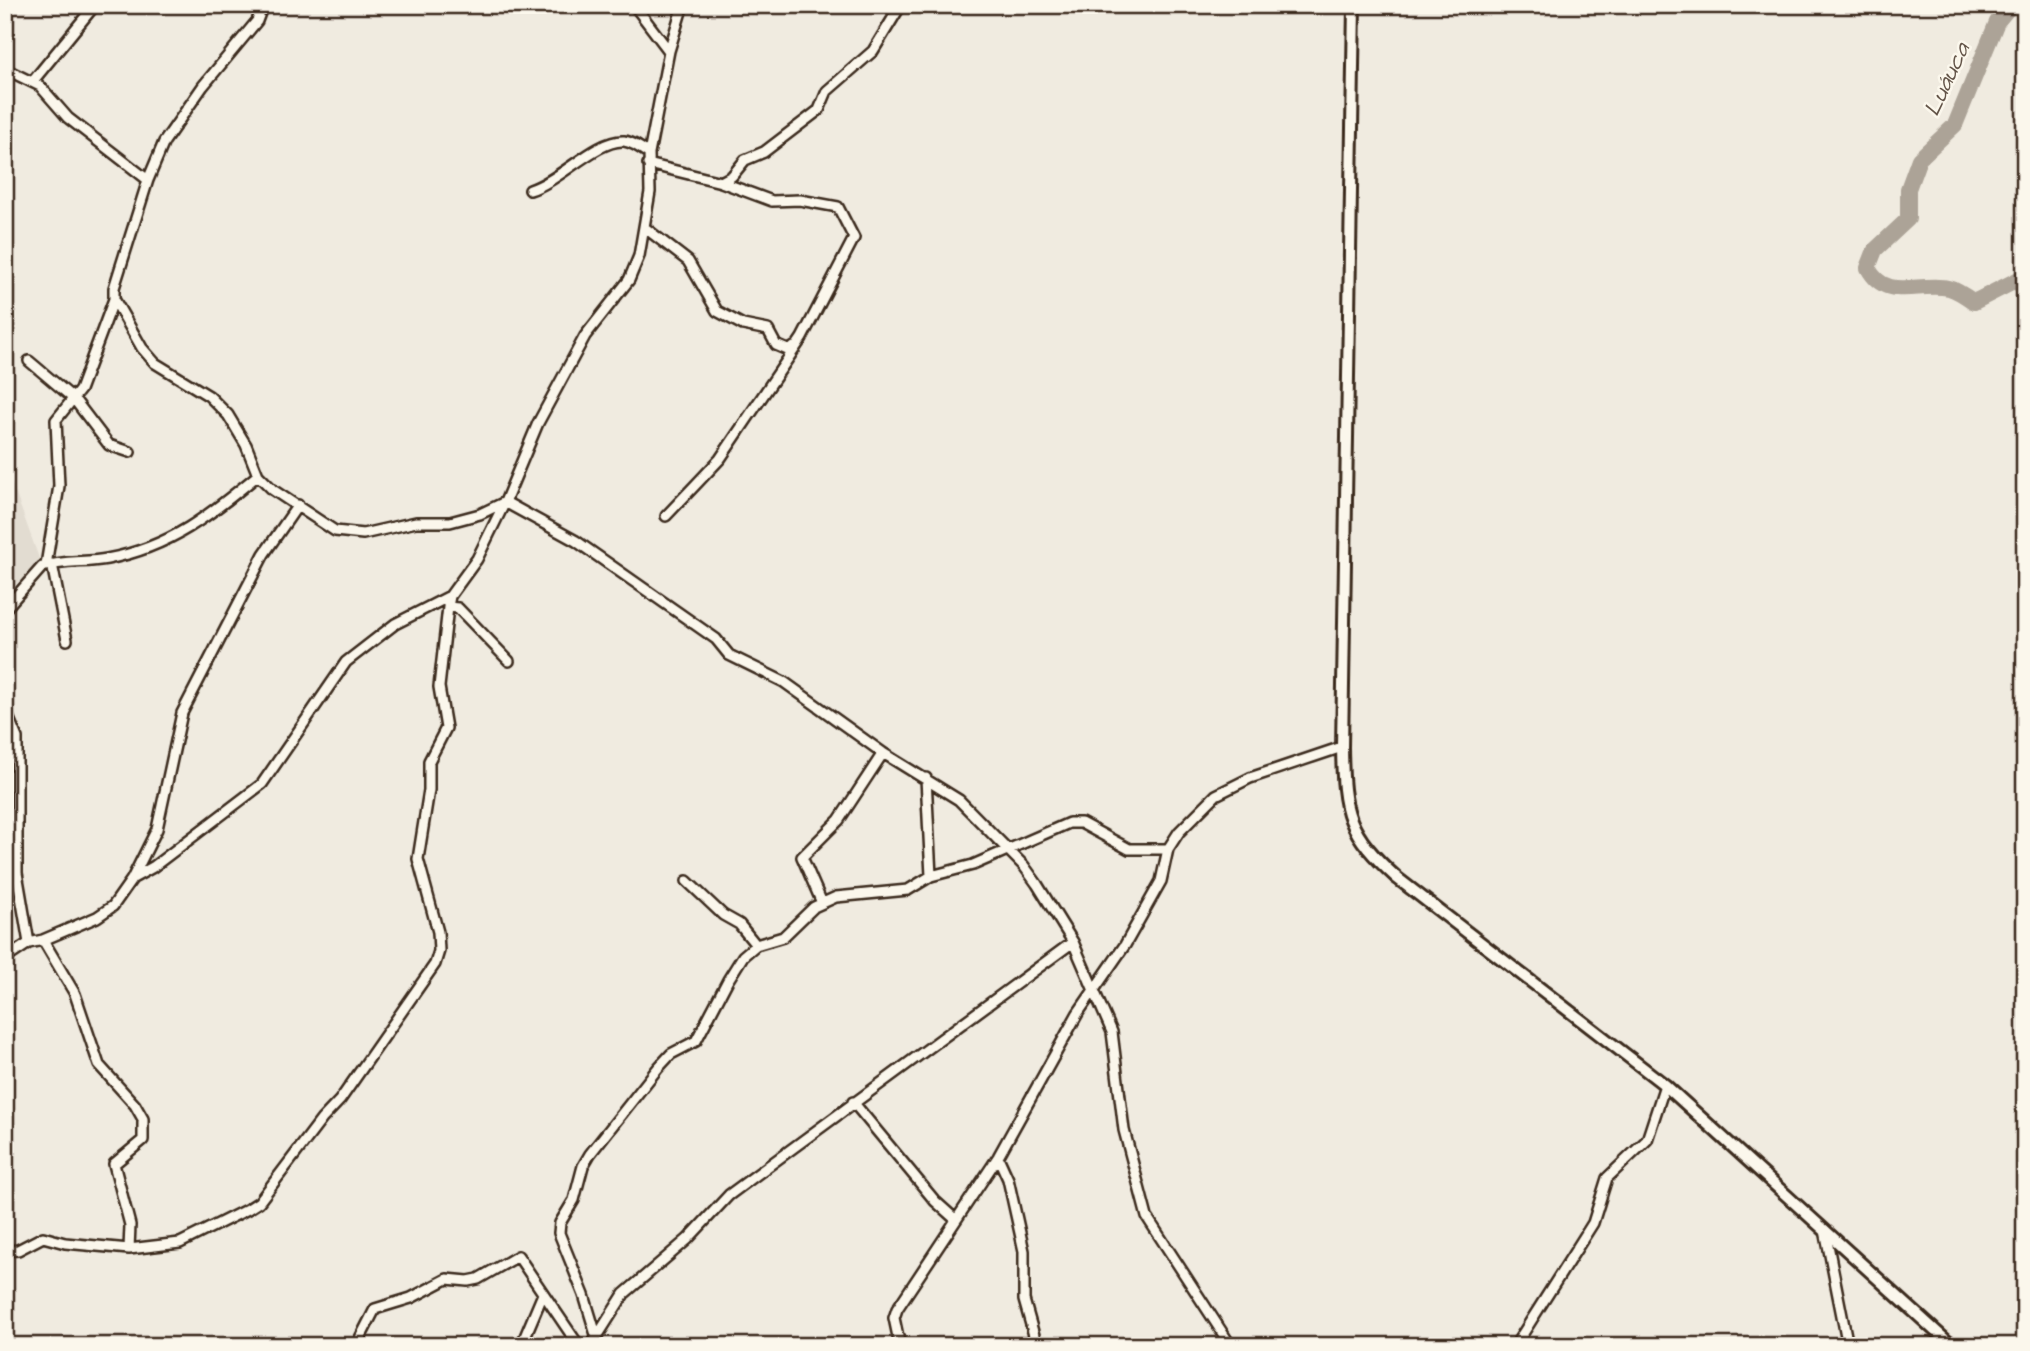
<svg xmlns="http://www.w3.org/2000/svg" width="2030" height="1351" font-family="'Architects Daughter',sans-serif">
<rect width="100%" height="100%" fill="#f0ebe0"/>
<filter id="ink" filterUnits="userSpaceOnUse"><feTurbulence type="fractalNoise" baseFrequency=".0143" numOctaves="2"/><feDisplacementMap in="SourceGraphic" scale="14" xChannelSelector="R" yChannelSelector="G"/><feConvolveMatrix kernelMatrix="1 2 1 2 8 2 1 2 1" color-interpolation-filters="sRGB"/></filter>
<g filter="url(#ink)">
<path fill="#e2dcd1" d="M5,464L40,561L5,595Z"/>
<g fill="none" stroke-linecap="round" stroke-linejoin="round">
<path stroke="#aca397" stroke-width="16" d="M2011,5L1997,22L1955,125L1919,159L1908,189V219L1875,250L1868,268C1887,303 1918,281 1949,288C1957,290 1967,297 1974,302L2025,276"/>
<g stroke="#3b2a1e" stroke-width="14">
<path id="minor" d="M634,5L669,51
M5,69L40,86L68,118L148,180
M33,81L95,5
M648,164L721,182L772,201L800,200L838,207L854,238L802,338L720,459L666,516
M721,182L732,176L745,160L764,152L819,110L827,91L873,51L901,5
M530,190C560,181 597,139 624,141C633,142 642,149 649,154
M644,227L688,261L717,311L743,325L768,330L776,345L790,351L794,347
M114,299L142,348L155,363L209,396L228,415L246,445L258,475L273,490L335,531L363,534L416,522H450L480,514L505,502L538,423L585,336L629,280L639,256L650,192L649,154L669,51L683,5
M29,361L74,399L109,445L130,452
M52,564L67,640
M46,565L59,486L56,420L80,390L114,299V288L148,180L164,142L203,86L257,21L263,5
M448,607L458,608L509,661
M5,609L42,567C63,560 86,563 107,559C171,547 210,515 258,475
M5,709L17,738V873L29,943
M926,778L931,876
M133,878L153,867L262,784L346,662L395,624L450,596
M687,881L723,915L739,924L756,945
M822,903L802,857L839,820L883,753
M43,940L75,994L99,1065L135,1105L143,1119V1140L114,1164L130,1225L129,1249
M5,959L29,943L43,940L97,917L113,906L132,879L157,829L182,713L264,554L298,505
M853,1102L935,1201L955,1219
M998,1157L1008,1179L1024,1251V1300L1037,1346
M1825,1230L1848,1346
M5,1251L18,1250L43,1237L65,1243L129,1249L180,1243L248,1209L259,1202L322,1119L340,1100L435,964L439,951L438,932L418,859L429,790V761L446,728L439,687L448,607L450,596L477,559L505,502L576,541L716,639L729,655L784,682L883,753L959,800L1024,866L1037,884L1073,942L1112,1032L1124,1130L1147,1217L1231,1346
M597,1338L584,1295L559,1233L560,1223L574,1200L583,1166L590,1154L658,1068L671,1054L696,1041L728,980L743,956L756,945L783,937L814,907L836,897L908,890L931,876L973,865L1069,823H1081L1129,849H1168
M356,1346L375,1309L411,1298L447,1279L468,1281L478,1279L518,1256L579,1346
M521,1346L543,1294
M591,1346L624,1294L688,1239L729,1195L1073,942
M900,1346L894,1318L897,1309L998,1157L1078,1013L1125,945L1161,881L1168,849L1179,832L1216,795L1250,778L1342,747
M1515,1346L1593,1223L1607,1178L1647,1140L1665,1085"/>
</g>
<g stroke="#3b2a1e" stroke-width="16">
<path id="tertiary" d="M1354,5L1342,747C1343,813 1347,833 1397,878L1665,1085L1952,1346"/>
</g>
<use href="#minor" stroke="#fbf7ec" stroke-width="9"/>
<use href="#tertiary" stroke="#fbf7ec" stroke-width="10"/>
</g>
</g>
<g text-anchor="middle" stroke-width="5" stroke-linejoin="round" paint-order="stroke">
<g font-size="23" font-style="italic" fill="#635448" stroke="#fbf7ec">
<text transform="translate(1946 79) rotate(-65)" y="8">Luáuca</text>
</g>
</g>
<rect width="2030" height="1351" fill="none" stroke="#fbf7ec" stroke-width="28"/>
<rect x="14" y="14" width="2002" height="1323" fill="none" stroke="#3b2a1e" stroke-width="2.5" filter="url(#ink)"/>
</svg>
